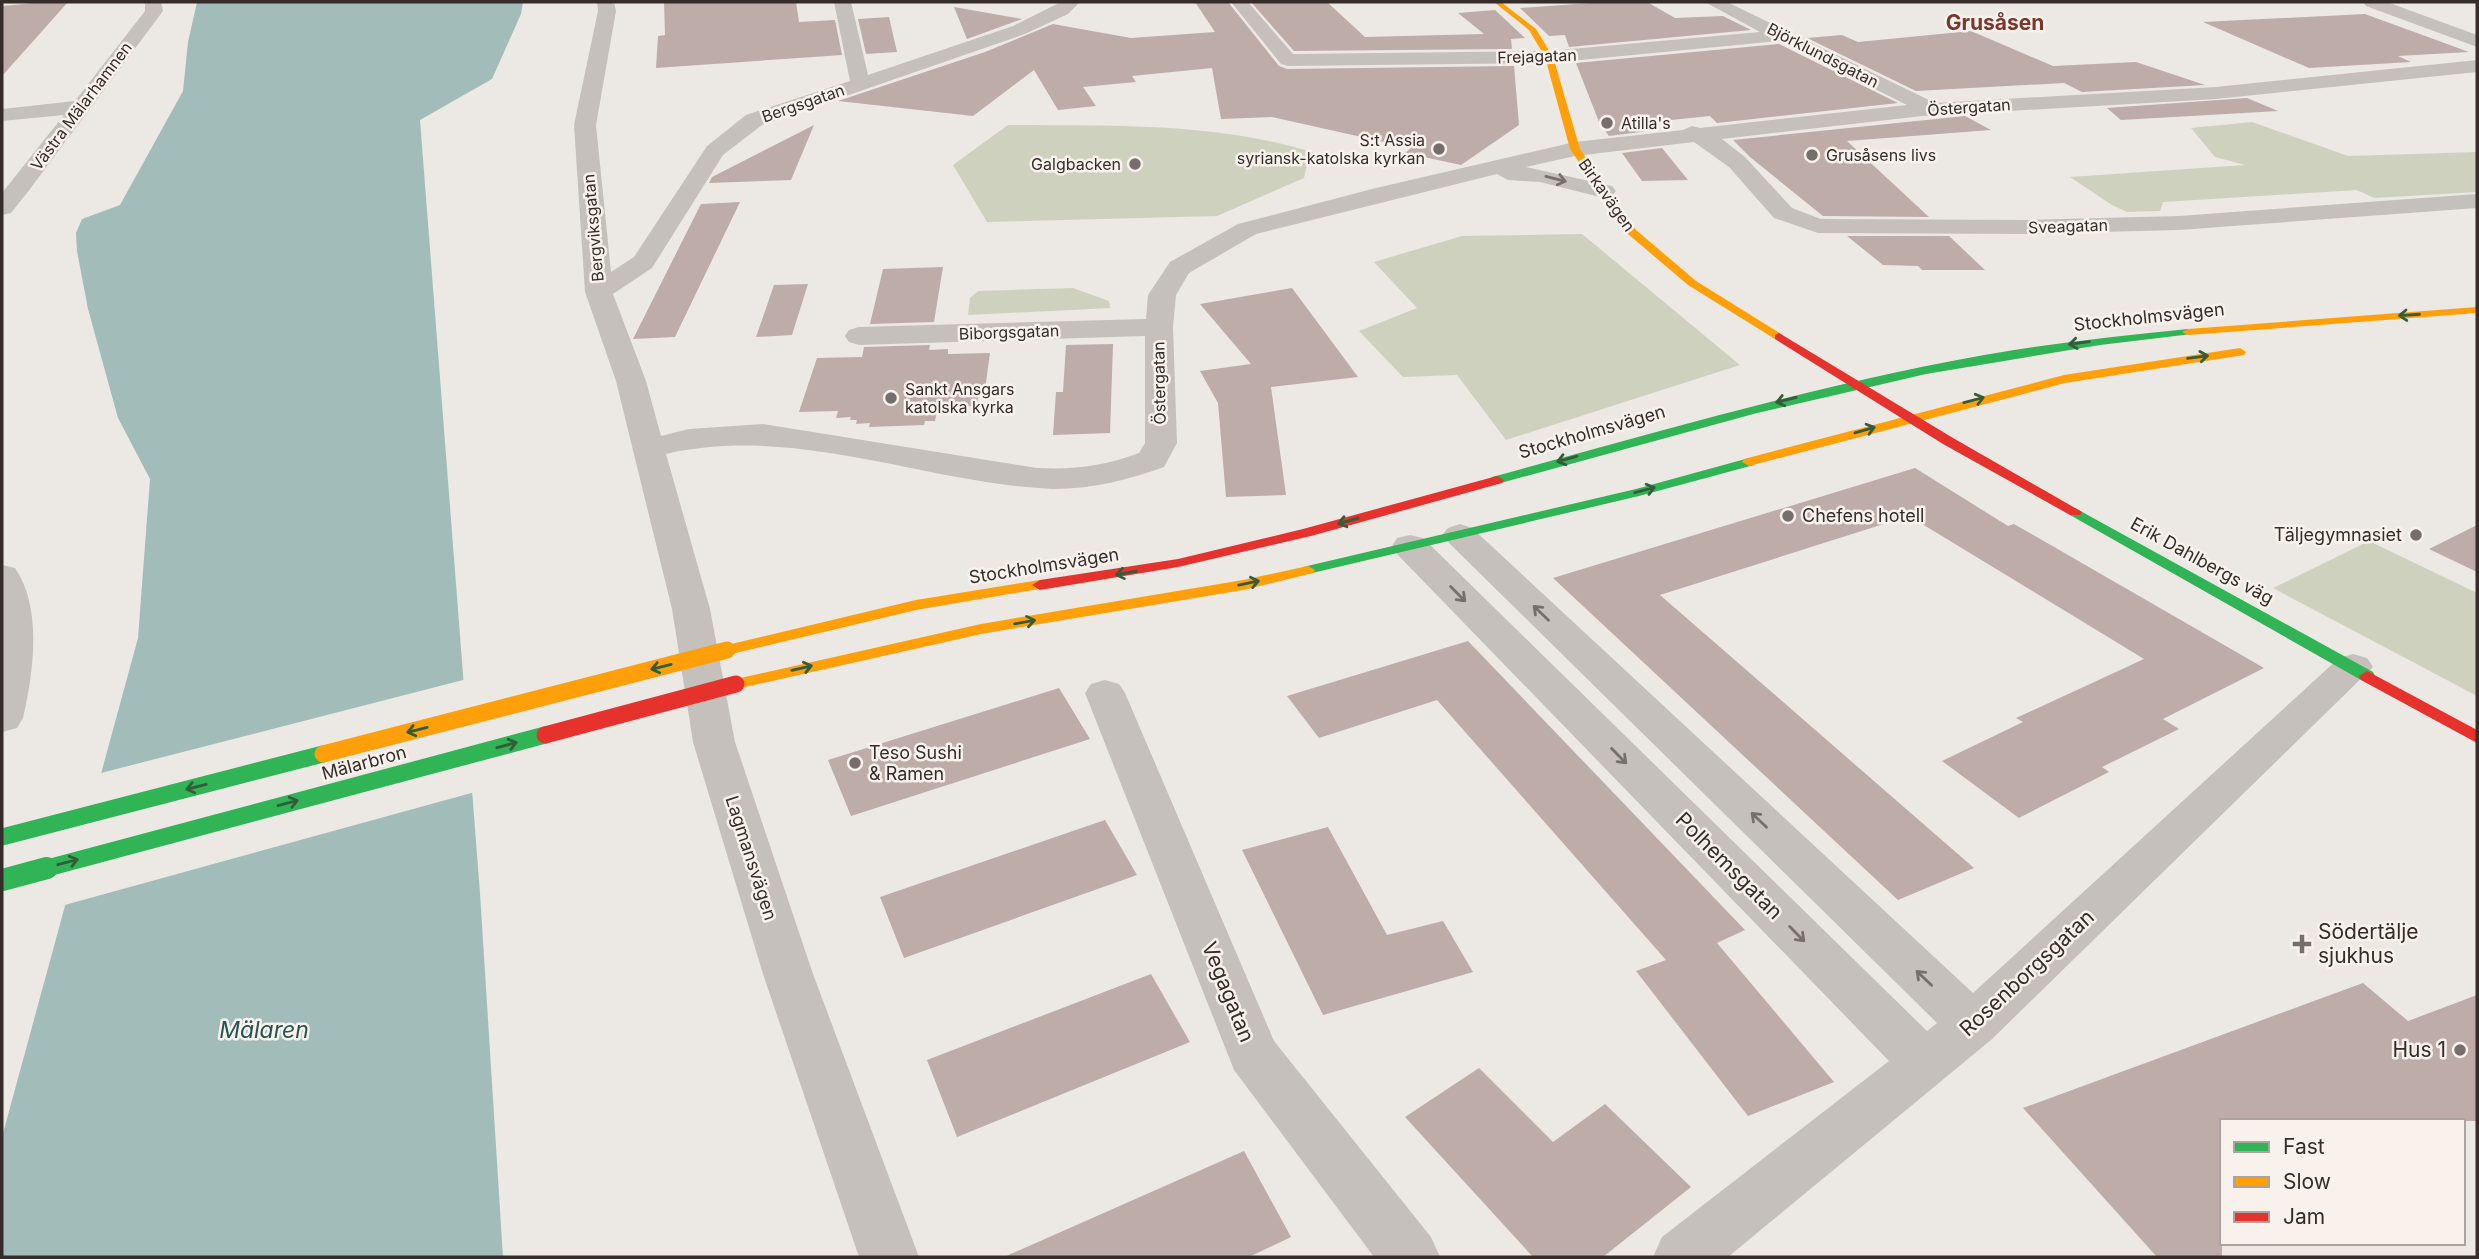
<svg xmlns="http://www.w3.org/2000/svg" width="2479" height="1259" font-family="Inter,sans-serif">
<rect width="100%" height="100%" fill="#ece8e4"/>
<path fill="#cfd1bf" d="M2252,122L2348,156L2477,152V192L2374,198L2357,190L2163,202L2160,211L2127,212L2112,205L2070,177L2245,165L2215,157L2191,128Z
M1008,125C1115,126 1216,122 1319,154L1307,164L1304,178L1217,216L987,222L953,165Z
M1582,234L1740,365L1506,440L1457,375L1403,377L1359,331L1417,308L1374,262L1462,236Z
M1073,288L1109,301L1110,308L968,315L970,298L978,291Z
M2369,541L2477,593V696L2273,588Z"/>
<path fill="#a2bdb9" d="M197,2H523L521,14L492,79L420,120L480,893L503,1257H2V1137L138,638L150,479L118,418L88,309L77,251L76,233L82,219L120,205L183,91L188,42Z"/>
<path fill="#ece8e4" d="M467,679L475,792L61,906L97,774Z"/>
<path fill="#beaca8" d="M46,2H68L2,76V6Z
M664,2H796L799,22L835,20L842,55L656,68L658,36L665,35Z
M1195,2H1228L1279,66L1287,69L1514,66L1519,125L1461,165L1405,153L1411,148L1272,117L1221,119L1212,68L1132,76L1136,82L1083,87L1096,106L1058,110L1034,70L973,116L838,101L985,52L1053,24L1131,38L1215,32Z
M1251,2H1327L1365,37L1484,34L1458,13L1495,10L1525,38L1511,39L1512,49L1294,51Z
M1605,2H1647L1675,18L1723,16L1751,30L1569,47L1565,35L1549,36L1520,8Z
M954,7L1022,19L967,39Z
M2365,14L2469,52L2398,56L2411,62L2309,68L2203,22Z
M889,17L897,52L866,54L858,19Z
M1971,31L2053,66L2136,62L2205,85L2082,92L2064,83L1916,91L1807,38L1842,35L1858,42Z
M1779,44L1898,103L1717,123L1710,116L1642,123L1648,131L1609,136L1599,122L1576,63Z
M2247,98L2278,111L2121,120L2107,108Z
M1965,116L1991,130L1847,141L1929,217L1823,216L1750,157L1733,140Z
M814,125L791,180L709,183L712,177Z
M1662,148L1688,180L1642,181L1622,153Z
M740,202L675,337L633,339L701,204Z
M1847,236H1949L1985,270H1922L1918,266L1883,265Z
M943,267L934,322L870,324L883,269Z
M808,284L792,335L756,337L774,285Z
M1292,288L1358,377L1271,387L1286,495L1226,497L1218,403L1200,371L1251,364L1200,304Z
M1113,344L1110,433L1053,435L1056,392H1063L1066,345Z
M930,345L929,350L948,349V354L990,353L985,389H979L977,406L938,407L935,421H925L924,425L869,427L870,423L856,424L857,420H850L851,417L836,418L838,411L799,412L817,358L862,357L864,347Z
M1915,468L2008,526L2014,524L2264,668L2163,719L2179,729L2102,767L2109,772L2019,818L1942,761L2023,722L2016,718L2144,659L1909,516L1660,595L1974,868L1898,900L1553,578Z
M2477,525V572L2429,549Z
M1468,641L1745,930L1717,943L1834,1082L1748,1116L1636,971L1666,960L1437,700L1319,738L1287,696Z
M1059,688L1090,739L851,816L828,760Z
M1105,820L1137,875L904,958L880,897Z
M1328,827L1387,935L1443,921L1473,972L1323,1015L1242,850Z
M1151,974L1190,1042L957,1137L927,1060Z
M2363,983L2408,1021L2477,995V1121H2222V1257H2157L2023,1108Z
M1479,1068L1553,1142L1605,1104L1691,1187L1603,1257H1533L1405,1117Z
M1244,1151L1291,1237L1249,1257H1004Z"/>
<g fill="none" stroke-linecap="round" stroke-linejoin="round">
<path fill="#c6c0bc" fill-rule="evenodd" d="M145,2H161L163,11L30,189L11,213L2,215V193L64,115L2,121V109L75,101L145,11Z
M597,2H614L616,11L596,125L611,272L634,257L707,146L746,115L850,81L834,2H851L868,75L1013,26L1061,2H1080L1068,14L1025,34L762,125L723,155L652,268L613,294L646,381L661,436L689,429L763,424L1037,468C1073,470 1105,466 1139,453L1145,443V336L859,345L849,342L845,336L849,330L859,327L1146,319L1148,295L1170,262L1238,224L1376,188L1575,142L1683,130L1692,126L1700,128L1907,105L1779,41L1549,63L1288,66L1281,64L1231,2H1248L1293,54L1549,51L1760,32L1705,2H1727L1935,103L2216,87L2477,60V72L2216,99L1922,116L1722,139L1745,157L1792,208L1821,219L2026,220L2179,216L2477,194V208L2179,230L2026,234L1818,233L1774,218L1729,167L1694,142L1575,156L1526,167L1612,186L1616,191L1612,196L1604,198L1540,182L1508,180L1497,174L1256,234L1189,273L1176,295L1173,327L1177,443L1164,467C1127,480 1092,489 1053,489C924,483 796,424 666,454L710,609L735,742L813,974L919,1257H859L763,974L693,742L672,609L616,381L585,292L574,125L598,11Z
M2363,2H2387L2477,35V47L2366,6Z
M1460,524L1472,528L1973,993L2339,658L2353,654L2367,658L2373,667L1991,1040L1728,1257H1653L1662,1237L1889,1061L1397,554L1392,546L1397,538L1410,535L1423,538L1927,1031L1937,1023L1448,542L1442,535L1448,528Z
M2,565L15,568C43,608 33,674 23,718L17,728L2,732Z
M1105,680L1119,684L1125,693L1274,1041L1431,1237L1440,1257H1374L1234,1070L1085,693L1091,684Z"/>
<path fill="#30b455" fill-rule="evenodd" d="M2188,329L2194,332L2192,334L2100,345L1926,374L1757,413L1497,484L1490,480L1492,477C1664,430 1837,379 2014,350C2072,341 2130,335 2188,329Z
M1749,458L1756,462L1754,465L1639,496L1308,574L1301,570L1303,567L1636,489Z
M2075,508L2373,672L2375,676L2367,681L2361,680L2070,515L2068,512Z"/>
<path fill="#ff9f0a" fill-rule="evenodd" d="M1494,2H1501L1536,29L1553,57L1580,149L1636,230L1696,281L1783,335V339H1775L1688,285L1628,234L1570,149L1545,57L1529,30Z
M2477,307V313L2188,335L2182,332L2188,329Z
M2240,348L2246,352L2244,355L2065,383L1749,466L1742,462L1744,459L2064,375Z
M1308,566L1315,570L1313,573L1243,590L981,634L736,689L728,684L736,679L981,624L1243,580Z
M1040,580L1045,582L1048,585L1045,588L916,610L727,655L719,650L727,645L916,600Z"/>
<path fill="#e5322d" fill-rule="evenodd" d="M1779,333L1953,438L2082,512L2080,515H2070L1943,444L1775,339V335Z
M1497,476L1504,480L1502,483L1311,536L1178,567L1040,590L1032,585L1040,580L1178,559L1303,529Z
M2367,671L2477,730V743L2361,680L2359,676Z"/>
<path stroke="#30b455" stroke-width="17" d="M2,837L323,754
M40,870L545,735"/>
<path stroke="#30b455" stroke-width="22" d="M2,880L47,868"/>
<path stroke="#ff9f0a" stroke-width="17" d="M323,754L727,650"/>
<path stroke="#e5322d" stroke-width="17" d="M545,735L736,684"/>
</g>
<defs><path id="oneway-shaft" d="M-6 0H5M1.5-3L5.5 0L1.5 3" fill="none" stroke-width="1.6" stroke-linecap="round" stroke-linejoin="round" transform="scale(1.75)"/></defs>
<g stroke="#776f6c">
<use href="#oneway-shaft" transform="translate(1556 179) rotate(14)"/>
<use href="#oneway-shaft" transform="translate(1458 594) rotate(45)"/>
<use href="#oneway-shaft" transform="translate(1541 613) rotate(-136)"/>
<use href="#oneway-shaft" transform="translate(1619 756) rotate(45)"/>
<use href="#oneway-shaft" transform="translate(1759 820) rotate(-136)"/>
<use href="#oneway-shaft" transform="translate(1797 934) rotate(45)"/>
<use href="#oneway-shaft" transform="translate(1924 978) rotate(-136)"/>
</g>
<g stroke="#345c3a">
<use href="#oneway-shaft" transform="translate(2409 315) rotate(176)"/>
<use href="#oneway-shaft" transform="translate(2079 343) rotate(172)"/>
<use href="#oneway-shaft" transform="translate(2198 357) rotate(-8)"/>
<use href="#oneway-shaft" transform="translate(1786 400) rotate(166)"/>
<use href="#oneway-shaft" transform="translate(1974 400) rotate(-15)"/>
<use href="#oneway-shaft" transform="translate(1865 430) rotate(-16)"/>
<use href="#oneway-shaft" transform="translate(1567 459) rotate(164)"/>
<use href="#oneway-shaft" transform="translate(1645 490) rotate(-15)"/>
<use href="#oneway-shaft" transform="translate(1348 521) rotate(164)"/>
<use href="#oneway-shaft" transform="translate(1126 573) rotate(170)"/>
<use href="#oneway-shaft" transform="translate(1249 583) rotate(-12)"/>
<use href="#oneway-shaft" transform="translate(1025 622) rotate(-10)"/>
<use href="#oneway-shaft" transform="translate(661 667) rotate(166)"/>
<use href="#oneway-shaft" transform="translate(802 668) rotate(-13)"/>
<use href="#oneway-shaft" transform="translate(417 730) rotate(166)"/>
<use href="#oneway-shaft" transform="translate(507 745) rotate(-15)"/>
<use href="#oneway-shaft" transform="translate(196 787) rotate(166)"/>
<use href="#oneway-shaft" transform="translate(288 803) rotate(-15)"/>
<use href="#oneway-shaft" transform="translate(68 862) rotate(-15)"/>
</g>
<g fill="#766e6c" stroke="#f8f1ec" stroke-width="2.5">
<circle cx="1607" cy="123" r="7"/>
<circle cx="1439" cy="149" r="7"/>
<circle cx="1812" cy="155" r="7"/>
<circle cx="1135" cy="164" r="7"/>
<circle cx="891" cy="398" r="7"/>
<circle cx="1788" cy="516" r="7"/>
<circle cx="2416" cy="535" r="7"/>
<circle cx="855" cy="763" r="7"/>
<path d="M2298.5 933.5h7v7h7v7h-7v7h-7v-7h-7v-7h7z"/>
<circle cx="2460" cy="1050" r="7"/>
</g>
<g text-anchor="middle" stroke-width="5" stroke-linejoin="round" paint-order="stroke">
<g font-size="16" fill="#362d2b" stroke="#f8f1ec">
<text transform="translate(1823 55) rotate(27)" y="6">Björklundsgatan</text>
<text transform="translate(1537 56) rotate(-2)" y="6">Frejagatan</text>
<text transform="translate(803 103) rotate(-19)" y="6">Bergsgatan</text>
<text transform="translate(81 106) rotate(-53)" y="6">Västra Mälarhamnen</text>
<text transform="translate(1969 107) rotate(-4)" y="6">Östergatan</text>
<text transform="translate(1607 195) rotate(55)" y="6">Birkavägen</text>
<text transform="translate(2068 226) rotate(-2)" y="6">Sveagatan</text>
<text transform="translate(593 228) rotate(-95)" y="6">Bergviksgatan</text>
<text transform="translate(1009 332) rotate(-2)" y="6">Biborgsgatan</text>
<text transform="translate(1159 383) rotate(-91)" y="6">Östergatan</text>
</g>
<g font-size="16" fill="#362d2b" stroke="#f8f1ec" text-anchor="start">
<text x="1621" y="129">Atilla's</text>
<text x="1425" y="146" text-anchor="end">S:t Assia<tspan x="1425" dy="18">syriansk-katolska kyrkan</tspan></text>
<text x="1826" y="161">Grusåsens livs</text>
<text x="1121" y="170" text-anchor="end">Galgbacken</text>
<text x="905" y="395">Sankt Ansgars<tspan x="905" dy="18">katolska kyrka</tspan></text>
</g>
<g font-size="18" fill="#362d2b" stroke="#f8f1ec">
<text transform="translate(2149 317) rotate(-6)" y="6">Stockholmsvägen</text>
<text transform="translate(1592 432) rotate(-16)" y="6">Stockholmsvägen</text>
<text transform="translate(2202 561) rotate(29)" y="6">Erik Dahlbergs väg</text>
<text transform="translate(1044 566) rotate(-9)" y="6">Stockholmsvägen</text>
<text transform="translate(364 763) rotate(-15)" y="6">Mälarbron</text>
<text transform="translate(751 858) rotate(72)" y="6">Lagmansvägen</text>
</g>
<g font-size="18" fill="#362d2b" stroke="#f8f1ec" text-anchor="start">
<text x="1802" y="522">Chefens hotell</text>
<text x="2402" y="541" text-anchor="end">Täljegymnasiet</text>
<text x="869" y="759">Teso Sushi<tspan x="869" dy="21">&amp; Ramen</tspan></text>
</g>
<g font-size="21" font-weight="bold" fill="#7c372d" stroke="#f8f1ec">
<text x="1995" y="30">Grusåsen</text>
</g>
<g font-size="21" fill="#362d2b" stroke="#f8f1ec">
<text transform="translate(1729 866) rotate(45)" y="7">Polhemsgatan</text>
<text transform="translate(2027 973) rotate(-43)" y="7">Rosenborgsgatan</text>
<text transform="translate(1228 992) rotate(68)" y="7">Vegagatan</text>
</g>
<g font-size="21" fill="#362d2b" stroke="#f8f1ec" text-anchor="start">
<text x="2318" y="939">Södertälje<tspan x="2318" dy="24">sjukhus</tspan></text>
<text x="2446" y="1057" text-anchor="end">Hus 1</text>
</g>
<g font-size="23" font-style="italic" fill="#255351" stroke="#f8f1ec">
<text x="264" y="1038">Mälaren</text>
</g>
</g>
<rect width="2479" height="1259" fill="none" stroke="#362d2b" stroke-width="7"/>
<rect x="2220" y="1119" width="245" height="126" fill="#f8f1ec" stroke="#aaa39f" stroke-width="2"/>
<rect x="2234" y="1142" width="35" height="10" fill="#30b455" stroke="#aaa39f" stroke-width="2"/>
<text x="2283" y="1154" font-size="21" fill="#362d2b">Fast</text>
<rect x="2234" y="1177" width="35" height="10" fill="#ff9f0a" stroke="#aaa39f" stroke-width="2"/>
<text x="2283" y="1189" font-size="21" fill="#362d2b">Slow</text>
<rect x="2234" y="1212" width="35" height="10" fill="#e5322d" stroke="#aaa39f" stroke-width="2"/>
<text x="2283" y="1224" font-size="21" fill="#362d2b">Jam</text>
</svg>
